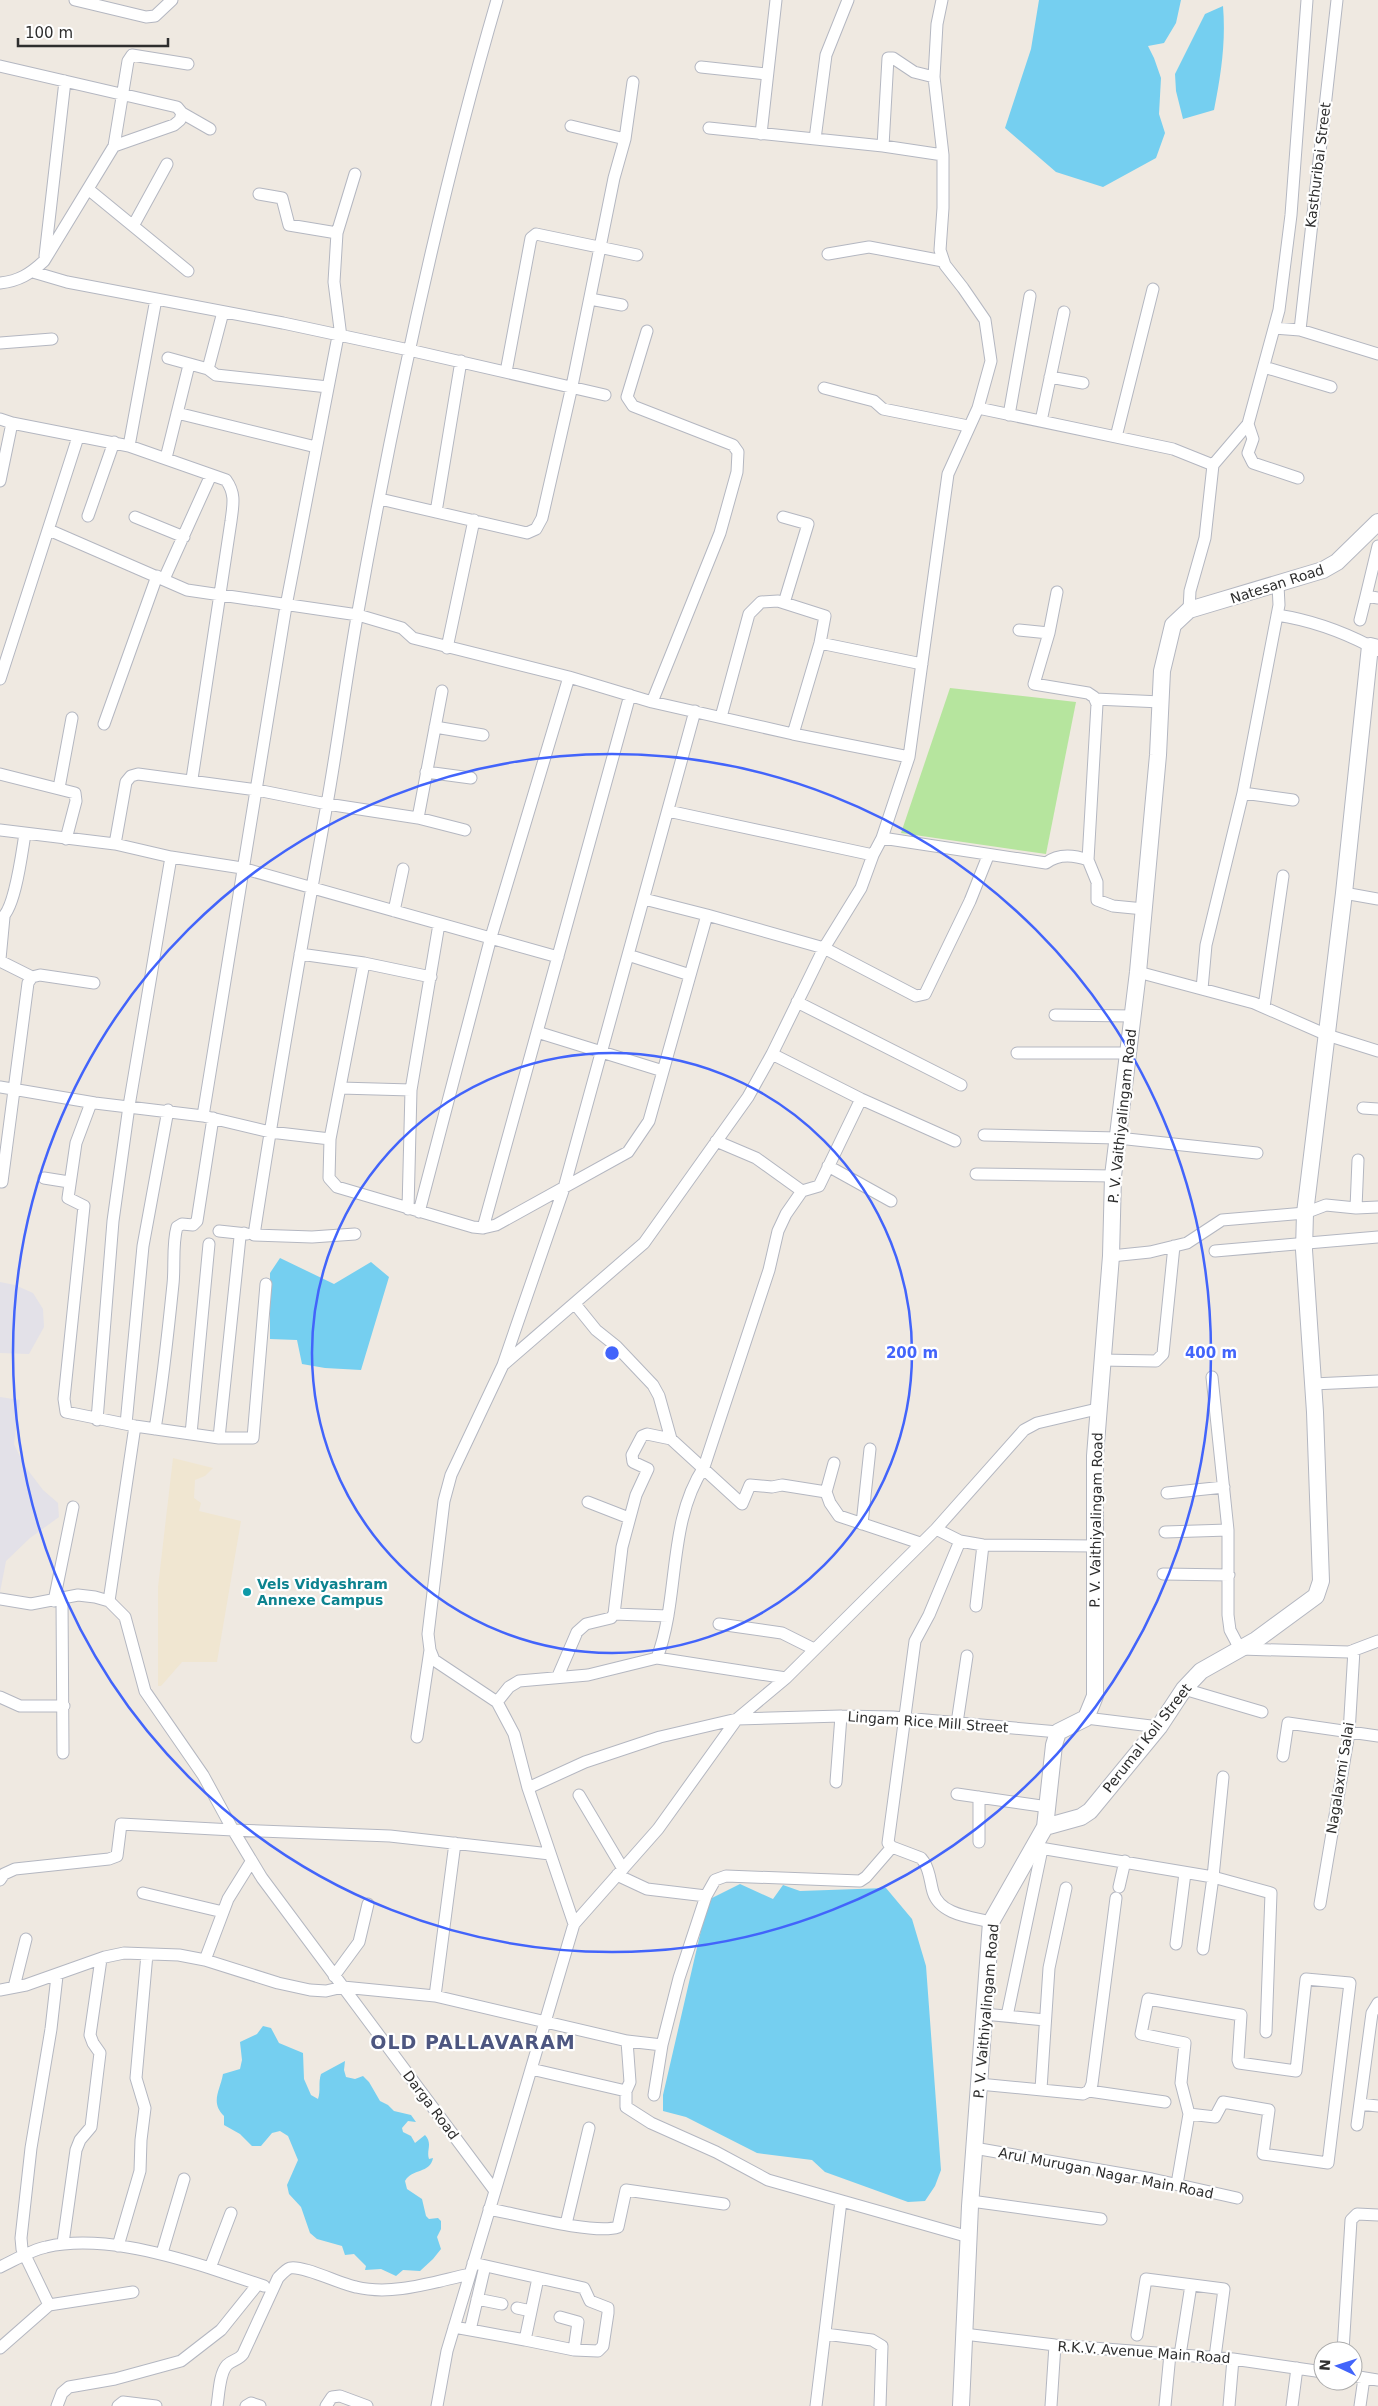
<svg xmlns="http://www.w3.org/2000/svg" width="1378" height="2406" font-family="'DejaVu Sans',sans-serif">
<rect width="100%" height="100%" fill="#efe9e1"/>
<path fill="#e3e1e8" d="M0,1282L15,1285L33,1293L43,1309L44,1327L29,1354L0,1353Z
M0,1397L20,1400L14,1444L24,1465L43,1490L58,1503L59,1517L30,1538L6,1561L0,1592Z"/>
<path fill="#f0e6d1" d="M173,1458L213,1468L205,1476L195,1480L194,1498L201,1503L199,1511L241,1521L217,1662H182L161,1686H158V1587Z"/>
<path fill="#b6e59e" d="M950,688L1076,702L1046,854L901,833Z"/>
<path fill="#75cff0" d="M1039,0H1181L1176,23L1164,43L1148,46L1154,58L1161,78L1159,114L1165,133L1156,158L1103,187L1056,172L1005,128L1031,49Z
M1223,6C1226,42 1221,75 1214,110L1183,119L1176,91L1175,74L1205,14Z
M280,1258L334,1284L371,1262L389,1277L361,1370L325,1368L302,1364L297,1340L270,1339V1273Z
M740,1884L773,1899L783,1885L800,1891L886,1888L912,1919L926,1966L941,2170L935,2186L925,2201L908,2202L825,2172L812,2160L757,2153L686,2117L663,2111V2095L708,1900Z
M263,2026L271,2028L279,2043L303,2053L304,2079L311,2095L318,2099C321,2090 318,2083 321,2074L345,2061L344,2070L346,2077L355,2079L363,2076L369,2082L380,2101L388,2105L394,2111L411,2115L416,2122L408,2121L402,2128L403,2132L411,2136L415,2143L425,2135C433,2144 426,2150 429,2159L433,2158C430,2174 412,2168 405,2181L407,2189L422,2199L426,2216L429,2219L438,2218L441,2221V2229L437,2237L441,2249L433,2259L420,2271L403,2270L396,2276L381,2269L365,2270L366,2266L354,2254L345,2255L342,2246L317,2239L310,2233L301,2207L289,2194L287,2185L298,2160L288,2136L280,2131L272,2133L261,2146H252L240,2134L224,2125V2116C210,2102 220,2091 223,2074L240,2069L242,2060L240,2042L257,2034Z"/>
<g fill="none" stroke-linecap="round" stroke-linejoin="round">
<g stroke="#b4b7c1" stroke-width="13">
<path id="street" d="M75,0L146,17L155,16L172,0
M0,66L177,107L182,113L180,120L174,125L114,146L44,261C30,274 19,281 0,283
M701,67L767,74
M182,113L210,129
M571,126L625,139
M709,128L883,146L943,155
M761,134L776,0
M815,139L826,55L848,0
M114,146L128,61L132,55L188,64
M883,146L888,58H893L914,72L934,77
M88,189L188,271
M259,194L282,198L289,225L337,233L334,282L341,337
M133,226L167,164
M337,233L355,174
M828,254L869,247L943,261
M45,256L65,81
M33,272L67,282L283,323L409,350L605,395
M590,299L622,305
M223,312L208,369L216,375L328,387
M1274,328L1300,330L1378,354
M1300,330L1337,0
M647,331L627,397L633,406L733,445L738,452L737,472L720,533L652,702
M0,343L52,339
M168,358L208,369
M1264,367L1331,387
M506,372L531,238L536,234L637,255
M1050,377L1083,383
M824,388L874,401L883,409L968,426
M978,408L1173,449L1213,465
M177,413L316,447
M1009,415L1030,296
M0,419L12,423L129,446L226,480C236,494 233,505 231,521L192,779
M1041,421L1064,312
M1248,424L1253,439L1248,453L1253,463L1298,478
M1116,437L1153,289
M129,446L156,299
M166,458L189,365
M0,481L12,423
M380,499L527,533L536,529L542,518L572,386L614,178L625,139L633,82
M436,512L461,361
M88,516L114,442
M135,517L184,537
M783,517L808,524L784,603
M49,530L187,590L358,615L402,628L413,638L569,677L652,702L793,734L909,757
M1378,546L1366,596L1378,598
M164,579L211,475
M1189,610L1190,591L1205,538L1213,465L1248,424L1279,310L1291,215L1307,0
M1277,615C1310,620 1341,631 1370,646
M1360,620L1366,596
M1019,630L1049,633L1057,592
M1049,633L1034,684L1088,693L1094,697L1097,704L1088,860
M820,643L922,664
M447,648L474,520
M0,679L78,437
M1095,699L1161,702
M721,717L749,614L761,602L778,601L825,616L820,643L793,734
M104,724L157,576
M435,727L483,735
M426,772L471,778
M0,774L75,793L76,801L66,839
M59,788L72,718
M1243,793L1279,605L1278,585
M668,811L873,855
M418,818L442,691
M0,830L115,844L171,857
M882,838L1046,863C1059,853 1074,855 1088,860L1097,882V900L1113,906L1144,909
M115,844L126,782L131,776L138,774L257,790L327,804L418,818L465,830
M1344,893L1378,899
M644,899L707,915
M394,911L403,869
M0,919C15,912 22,851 25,834
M300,954L364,963L330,1139L329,1178L337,1187L473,1227L483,1228L496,1225L628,1152L649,1121L707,915L824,948L916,996L925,994L970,901L988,856
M628,955L690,975
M0,959L4,917
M0,961L32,977
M364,963L431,977
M1138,972L1254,1003L1327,1035L1378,1051
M1202,989L1206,945L1243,793L1293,800
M797,1002L961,1085
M1264,1007L1283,876
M1055,1015L1133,1016
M537,1032L663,1071
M1017,1053H1128
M772,1054L861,1099L955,1141
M0,1087L95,1103L203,1116L270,1132L330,1139
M340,1088L411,1090
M91,1103L76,1143L68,1198L84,1206L64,1399L66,1412L135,1426L219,1438H253L266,1284
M1363,1108L1378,1109
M203,1116L286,606L338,336
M984,1135L1118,1138L1257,1153
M828,1166L891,1201
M976,1174L1113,1176
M44,1178L69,1182
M2,1182L28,983L32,977L40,975L94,983
M802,1191L819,1186L861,1099
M1356,1208L1358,1160
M408,1209L411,1090L439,924
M419,1212L491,937L569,677
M483,1228L630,695
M219,1231L247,1234
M355,1234L312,1237L254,1235C276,1091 301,947 327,804C338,742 346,679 357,617C394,410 438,202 497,0
M1215,1251L1378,1237
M1111,1256L1150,1252L1187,1243L1222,1220L1305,1213L1326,1205L1356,1208L1378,1207
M575,1304L596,1330L616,1346L653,1385L659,1396L671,1439L742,1504L750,1485L772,1487L782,1485L826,1492
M1101,1360L1156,1361L1163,1354L1174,1246
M503,1365L644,1243L748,1097L772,1054L824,948L861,888L873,855L882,838L909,757L948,474L978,408L991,361L985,320L963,288L945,265L940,250L943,208V155L934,77L937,24L942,0
M1212,1377L1228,1530V1615L1230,1630L1240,1649L1349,1652L1378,1641
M1313,1384L1378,1381
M97,1420L113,1221L129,1106L171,857L242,868L558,957
M126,1424L143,1246L168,1110
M155,1429C163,1381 168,1333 173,1284C175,1266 172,1244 177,1227L182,1224L193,1225L197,1221L213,1118
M191,1434L209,1244
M219,1438L240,1237L244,1233
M834,1463L826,1492L830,1503L839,1516L920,1543
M1167,1493L1224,1487
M588,1502L629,1518
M862,1524L870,1449
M936,1529L960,1541L983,1545L1095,1546
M1165,1532L1228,1530
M960,1541L929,1615L915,1641L888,1843L892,1847L921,1858L924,1862C930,1871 930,1882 933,1892C940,1915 971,1917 991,1922
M1163,1574L1229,1575
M0,1599L31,1604L78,1595L95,1597L109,1601L125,1617L145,1691L203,1775L233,1830L390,1836L550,1854
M62,1600L63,1753
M54,1601L73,1507
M109,1601L135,1426
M976,1606L983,1545
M614,1614L668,1616
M719,1624L782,1633L814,1649
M657,1658L786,1678
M558,1676L577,1632L586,1624L611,1618L614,1614L622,1547L636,1495L648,1469L633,1462L632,1455L642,1436L647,1434L671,1439
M1184,1689L1262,1712
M0,1697L20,1706H64
M497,1702L509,1687L519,1681L588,1675L657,1658C680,1597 667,1523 704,1467L769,1270L778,1231L786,1214L802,1191L756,1158L716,1141
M1086,1718L1159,1727
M957,1723L967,1656
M417,1737L430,1650
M1283,1756L1288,1723L1378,1736
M836,1782L841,1716
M528,1788L585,1762L660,1737L737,1719L841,1716L893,1717L1058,1732
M957,1794L1048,1807
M579,1795L623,1869
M979,1842V1797
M1034,1847L1213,1877L1271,1893L1266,2032
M617,1875L647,1889L706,1896
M0,1880L4,1874L15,1869L109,1859L117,1856L121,1824L233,1830L262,1878L495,2191L447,2351L437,2406
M1119,1887L1125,1861
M143,1893L223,1912
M1320,1904L1349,1733L1354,1650
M574,1924L528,1788L514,1734L497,1702L434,1660L430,1650L428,1634L444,1501L451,1475L503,1365L564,1188L695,711
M1176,1944L1185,1873
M1203,1949L1213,1877L1223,1777
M205,1960L228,1899L251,1862
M334,1976L359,1942L368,1904
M14,1987L26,1939
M0,1990L26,1985L105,1957L124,1953L179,1955L205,1960L278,1983L310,1990L326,1991L343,1987L435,1996L627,2041L662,2045L679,1978L706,1896L715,1880L726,1876L860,1881L866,1877L892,1847
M435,1996L455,1843
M984,2014L1045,2020
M1007,2016L1042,1849
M531,2069L626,2091L630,2082L627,2041
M979,2084L1083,2094L1089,2091L1165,2102
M1041,2089L1049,1968L1066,1888
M626,2091V2107L651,2123L716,2152L768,2180L969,2237
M1089,2091L1092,2084L1116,1898
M654,2095L662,2045
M1360,2104L1378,2106
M1357,2125L1372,2013L1378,2003
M974,2148L1152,2179L1237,2198
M1177,2184L1189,2114L1181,2083L1185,2043L1141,2034L1148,1999L1241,2015L1238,2060L1239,2063L1296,2071L1306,1979L1350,1983L1328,2163L1263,2154L1269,2110L1223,2102L1215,2117L1189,2114
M495,2191L574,1924L658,1829L737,1719L786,1678L936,1529L1024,1430L1037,1423L1097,1409
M971,2201L1101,2219
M489,2209C516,2214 595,2235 618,2227L626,2190L724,2204
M566,2224L589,2128
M63,2243L76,2150L80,2140L91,2127L100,2053L93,2043L90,2035L101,1959
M118,2246L140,2171L141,2140L145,2108L136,2078L147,1954
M162,2253L184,2179
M473,2263L584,2288L590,2301L608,2308V2313L603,2346L598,2351L574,2350
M0,2267C15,2260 31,2250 46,2247C97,2235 162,2253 210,2268L231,2213
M210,2268L264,2286
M477,2299L502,2304
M49,2305L133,2292
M517,2308L531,2311
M454,2327L525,2340L538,2278
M470,2330L485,2266
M825,2334L872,2340L882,2346L880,2406
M964,2334L1055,2345L1233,2359L1323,2372
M1137,2335L1146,2279L1224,2289L1215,2357
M525,2340L574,2350L578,2322L560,2317
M0,2348L49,2305L22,2249L21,2238L31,2148L51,2029L57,1976
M1343,2351L1351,2220L1357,2214L1378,2215
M1180,2355L1191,2285
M1353,2376L1378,2380
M57,2406L62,2393L69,2387L115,2379L181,2361L221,2330L258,2284
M118,2406L123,2402L156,2406
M217,2406C219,2395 219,2374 227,2365C232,2360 239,2360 243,2354L278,2278C282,2274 285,2270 290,2268C303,2265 340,2284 356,2287C393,2296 433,2282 470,2274
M246,2406L251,2403L260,2406
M326,2406L332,2397L340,2396L367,2406
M816,2406L841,2201
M1051,2406L1055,2345
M1165,2406L1170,2354
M1229,2406L1233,2359
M1292,2406L1297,2368
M1360,2406L1364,2378"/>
</g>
<g stroke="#b4b7c1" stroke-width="18">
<path id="secondary" d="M1045,1827L1081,1817L1090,1811L1159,1727L1184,1689L1201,1671L1256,1640L1316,1596L1321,1581L1315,1412L1304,1250L1305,1213L1344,893L1370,646L1378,648
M961,2406L970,2206L991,1922L1045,1827L1054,1745L1058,1732L1086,1718L1095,1696V1456L1111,1256L1113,1176L1138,972L1158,755L1162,671L1173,625L1189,610L1323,570L1337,562L1378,522"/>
</g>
<use href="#street" stroke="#fff" stroke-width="11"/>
<use href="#secondary" stroke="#fff" stroke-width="16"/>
</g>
<g fill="none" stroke="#4264fb" stroke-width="2.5">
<circle cx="612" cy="1353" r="300"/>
<circle cx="612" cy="1353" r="599"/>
</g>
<circle fill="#0f9aa8" stroke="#fff" stroke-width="2" cx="247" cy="1592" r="5"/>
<g text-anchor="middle" stroke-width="4.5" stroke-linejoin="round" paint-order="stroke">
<g font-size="14" fill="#2e2e2e" stroke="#fff">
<text transform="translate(1318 165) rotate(-83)" y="5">Kasthuribai Street</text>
<text transform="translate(1277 584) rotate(-18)" y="5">Natesan Road</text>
<text transform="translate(1122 1116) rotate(-84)" y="5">P. V. Vaithiyalingam Road</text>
<text transform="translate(1096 1520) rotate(-89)" y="5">P. V. Vaithiyalingam Road</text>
<text transform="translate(928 1722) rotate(4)" y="5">Lingam Rice Mill Street</text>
<text transform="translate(1147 1738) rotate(-52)" y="5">Perumal Koil Street</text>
<text transform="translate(1340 1778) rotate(-81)" y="5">Nagalaxmi Salai</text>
<text transform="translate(986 2011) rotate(-85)" y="5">P. V. Vaithiyalingam Road</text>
<text transform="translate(431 2105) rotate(53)" y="5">Darga Road</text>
<text transform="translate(1106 2173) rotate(11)" y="5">Arul Murugan Nagar Main Road</text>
<text transform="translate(1144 2352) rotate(4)" y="5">R.K.V. Avenue Main Road</text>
</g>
<g font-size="14" font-weight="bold" fill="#0d838f" stroke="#fff" text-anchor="start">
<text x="257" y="1589">Vels Vidyashram<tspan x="257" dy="16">Annexe Campus</tspan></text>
</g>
<g font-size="19" font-weight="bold" letter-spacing="1" fill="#4d5680" stroke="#fff">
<text x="473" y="2049">OLD PALLAVARAM</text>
</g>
</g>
<circle cx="612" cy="1353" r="8" fill="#4264fb" stroke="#fff" stroke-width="2.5"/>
<g font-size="15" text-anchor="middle" font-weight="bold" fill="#4264fb" stroke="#fff" stroke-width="4.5" stroke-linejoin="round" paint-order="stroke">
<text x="912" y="1358">200 m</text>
<text x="1211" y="1358">400 m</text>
</g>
<g transform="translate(1338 2366) rotate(274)"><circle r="24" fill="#ffffff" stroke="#ababab"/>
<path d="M0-4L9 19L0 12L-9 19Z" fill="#4264fb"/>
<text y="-8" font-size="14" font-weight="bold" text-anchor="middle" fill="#2e2e2e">N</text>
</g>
<path d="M18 38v8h150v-8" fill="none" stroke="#2e2e2e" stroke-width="2.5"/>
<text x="25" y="38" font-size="15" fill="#2e2e2e" stroke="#ffffff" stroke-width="4" paint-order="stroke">100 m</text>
</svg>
